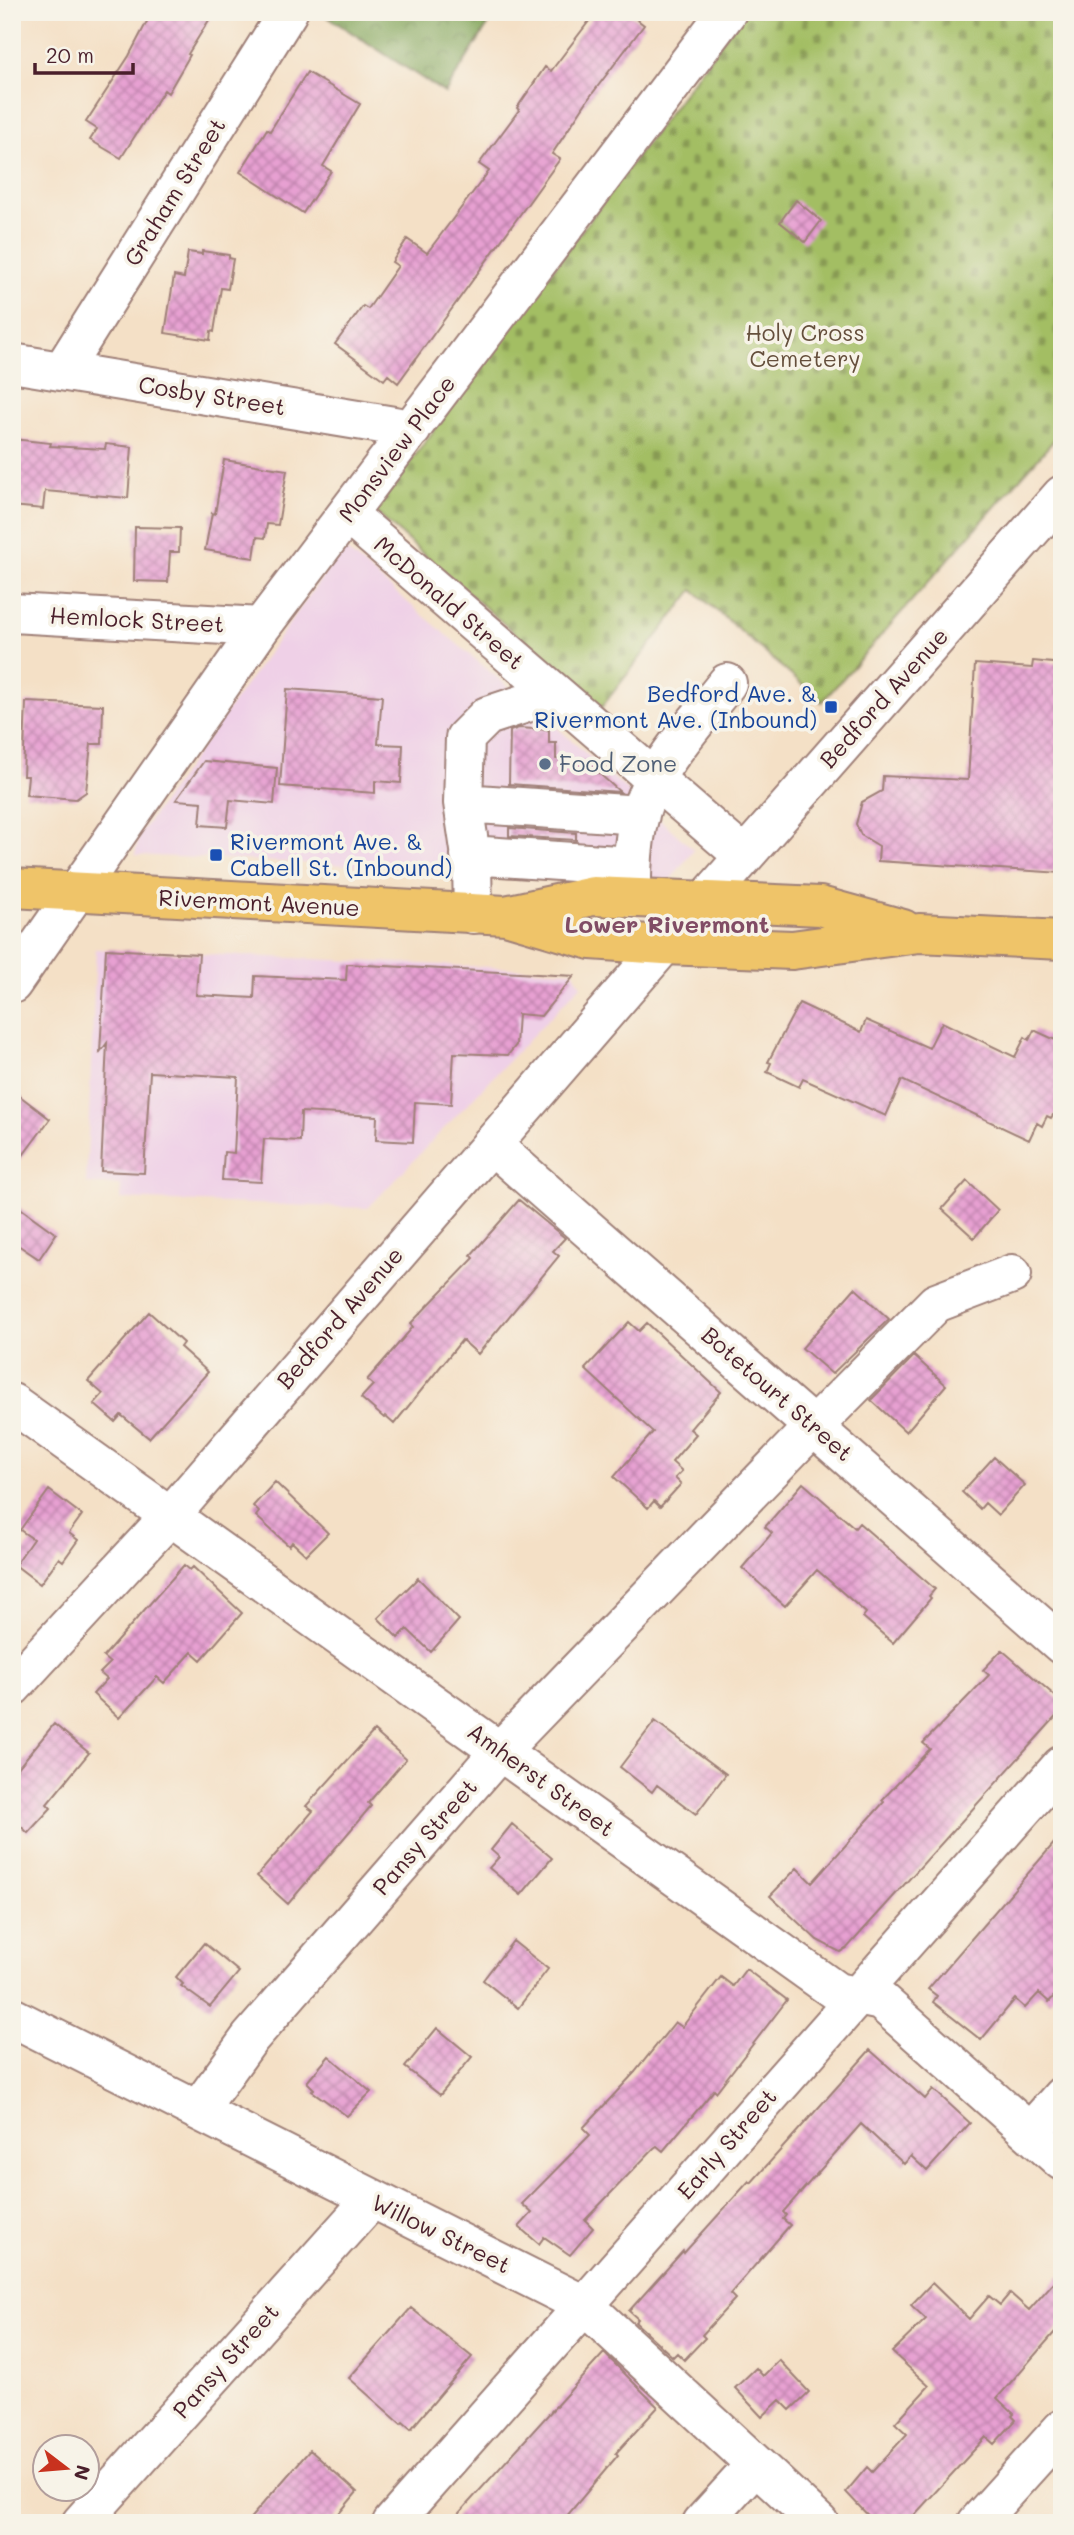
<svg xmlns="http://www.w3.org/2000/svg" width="1074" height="2535" font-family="Mali,sans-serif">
<defs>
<pattern id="forest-crowns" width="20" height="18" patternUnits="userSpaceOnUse" patternTransform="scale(1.75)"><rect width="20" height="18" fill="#82a55a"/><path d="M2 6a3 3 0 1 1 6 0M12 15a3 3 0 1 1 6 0" fill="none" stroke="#6c864b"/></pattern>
<pattern id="cemetery-stones" width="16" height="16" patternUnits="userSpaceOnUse" patternTransform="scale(1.75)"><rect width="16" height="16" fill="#a3be64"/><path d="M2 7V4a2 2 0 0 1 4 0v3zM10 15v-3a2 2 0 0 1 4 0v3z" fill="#879a53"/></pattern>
<pattern id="building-cross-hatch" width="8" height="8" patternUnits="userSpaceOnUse" patternTransform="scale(1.75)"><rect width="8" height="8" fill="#e7a0d2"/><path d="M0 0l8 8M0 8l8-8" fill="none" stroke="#bd82ab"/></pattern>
</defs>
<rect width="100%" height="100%" fill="#f7f3e8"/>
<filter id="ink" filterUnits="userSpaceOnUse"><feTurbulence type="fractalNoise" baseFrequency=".0143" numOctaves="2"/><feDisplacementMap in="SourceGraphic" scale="14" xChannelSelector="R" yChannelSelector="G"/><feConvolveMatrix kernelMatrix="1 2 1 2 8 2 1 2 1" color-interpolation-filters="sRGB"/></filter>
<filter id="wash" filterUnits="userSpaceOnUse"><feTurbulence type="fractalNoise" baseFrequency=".00686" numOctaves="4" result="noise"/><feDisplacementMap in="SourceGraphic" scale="28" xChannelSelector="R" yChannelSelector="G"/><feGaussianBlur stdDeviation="1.57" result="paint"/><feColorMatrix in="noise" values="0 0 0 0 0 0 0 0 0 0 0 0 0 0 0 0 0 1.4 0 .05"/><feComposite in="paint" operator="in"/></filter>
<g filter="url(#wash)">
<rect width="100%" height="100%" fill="#f4e0c6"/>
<path fill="#efd0e7" d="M343,548L561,731L694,850L670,880L135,855L139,835Z
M96,949L573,971L581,985L368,1208L120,1199L121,1185L86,1184Z"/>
<path fill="url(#forest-crowns)" stroke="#666242" stroke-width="2" d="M320,12H496L445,93Z"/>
<path fill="url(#cemetery-stones)" stroke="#766e48" stroke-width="2" d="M744,12H1062V431L822,702L693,590L601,708L374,511Z"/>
<g id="blocks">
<path fill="url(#building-cross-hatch)" d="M152,12H214L188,54L190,55L168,93L164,90L121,158L90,140L97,129L86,122L129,56Z
M596,12H627L644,25L589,98L552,154L560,159L446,317L398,383L388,375L384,380L335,344L363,306L368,309L398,266L392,262L407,239L427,253L489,171L479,164L519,110L517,108L545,67L551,71Z
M307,72L360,104L323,166L331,171L303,213L240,172L267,129L270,131Z
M796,200L821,221L805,242L780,222Z
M202,251L229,255V258L233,259L228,289L221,288L214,332L211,331L210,340L165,333L174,276L184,278L188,252L202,254Z
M12,439L51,443L50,446L105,449L106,444L132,447L128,498L45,491L43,509L12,506Z
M224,460L287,470L278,525L267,524L265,538L257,537L254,558L205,550L212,513L215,514Z
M135,527L180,528L179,552H170L168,582L134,581Z
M1033,661L1062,664V873L878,861L879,846L861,835L856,824L862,802L882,791L883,776L968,780L975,664L1032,668Z
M287,689L382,696L378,744L403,745L401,783L375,781V793L280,786Z
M26,702L103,705L102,744H91L86,792L76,799L26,795L28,776H23Z
M519,728L549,730V743H556V759L584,760L620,792L509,784L510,731Z
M204,761L277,768L274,804L230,800L227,827L200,825L202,802L176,800Z
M509,828L576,833V840L509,836Z
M106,949L199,954L196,995L254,998L255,976L346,980L347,964L574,976L541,1016L518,1014L516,1045L508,1055L454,1053L451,1104L415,1102L413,1142L376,1140L377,1116L301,1112L300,1141L264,1139L261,1182L222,1180L224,1152L234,1153L238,1077L150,1072L144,1173L101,1171L107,1043L100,1052Z
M799,1003L861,1032L866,1020L929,1048L942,1022L1015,1057L1025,1037L1029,1040L1034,1030L1062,1043V1119L1053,1115L1051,1118L1047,1116L1042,1126L1037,1123L1029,1140L902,1080L886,1116L803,1079L799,1087L767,1072L771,1063L768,1062Z
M12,1090L50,1119L12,1170Z
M967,1181L998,1210L974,1238L942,1209Z
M519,1200L565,1238L553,1251L559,1256L478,1354L462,1340L394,1424L385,1416L384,1418L361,1398L373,1385L367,1380L413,1327L410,1324L474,1258L471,1255Z
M12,1202L56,1234L39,1259L12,1241Z
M855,1288L889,1319L832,1374L802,1348Z
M149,1312L183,1343L180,1347L208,1372L149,1438L121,1415L115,1422L94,1404L103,1394L88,1381Z
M629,1322L639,1331L647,1323L721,1392L690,1429L696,1434L672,1462L682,1471L675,1478L681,1484L660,1507L654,1501L648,1508L614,1477L653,1432L585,1369Z
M914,1356L946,1385L906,1432L871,1400Z
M994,1457L1025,1485L998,1515L985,1503L980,1509L962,1492Z
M275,1482L328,1533L306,1555L292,1542L289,1546L256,1516L259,1512L253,1506Z
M803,1483L855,1528L859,1523L935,1589L929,1596L931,1598L893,1643L863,1617L866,1613L817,1570L785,1606L742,1568L772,1533L765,1527Z
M49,1490L82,1515L69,1533L78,1540L63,1561L59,1558L40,1584L15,1565L33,1539L20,1530Z
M184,1565L190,1570L193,1567L242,1613L201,1660L192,1652L164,1683L157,1677L119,1718L93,1694L107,1679L100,1673L110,1663L103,1657Z
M418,1578L459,1620L431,1652L407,1629L398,1638L378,1618Z
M1002,1650L1062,1702V1710L847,1948L840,1952L817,1940L770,1896L797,1868L812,1883L884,1802L882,1800L930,1749L923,1743L989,1675L983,1670Z
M655,1721L726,1774L696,1814L657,1785L652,1792L620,1767Z
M54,1724L89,1753L47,1804L51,1808L28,1833L12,1818V1775Z
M374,1731L406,1759L368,1803L371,1806L288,1904L257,1876L313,1811L306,1806Z
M512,1824L552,1858L521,1895L489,1868L499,1857L491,1850Z
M1062,1834V1987L1049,2002L1039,1993L1025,2008L1015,1999L981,2040L933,2002L937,1996L928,1989Z
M513,1941L548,1969L518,2008L483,1980Z
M204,1943L239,1972L210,2007L181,1986L183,1984L176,1977Z
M746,1969L787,2000L716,2092L714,2090L663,2151L657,2146L654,2148L585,2220L593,2228L570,2255L544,2237L539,2244L519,2227L532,2213L522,2204L590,2135L583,2128L635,2072L675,2022L682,2027L721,1977L733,1986Z
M437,2028L472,2057L440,2095L405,2067Z
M870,2050L925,2099L933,2089L970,2123L927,2171L911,2156L904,2164L861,2124L783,2212L786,2215L783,2219L790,2225L730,2294L735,2299L702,2335L705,2338L684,2360L677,2353L673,2357L635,2322L638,2319L629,2311L683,2251L684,2253L749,2181L751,2183Z
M329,2056L371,2092L347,2116L312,2091L314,2089L307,2082Z
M1062,2273V2324L997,2398L1014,2414L1012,2416L1016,2420L994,2444L986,2437L907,2523H875L846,2492L867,2467L872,2472L907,2434L895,2423L929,2386L892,2352L926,2319L911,2305L932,2283L969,2319L989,2296L1000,2305L1010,2293L1029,2310Z
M411,2308L472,2357L411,2429L403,2422L401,2424L349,2378Z
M604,2353L658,2407L616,2453L618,2455L561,2523H450Z
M779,2360L809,2392L790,2410L780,2400L762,2417L735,2388L756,2368L763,2376Z
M310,2450L357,2492L331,2523H246Z"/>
</g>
</g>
<g filter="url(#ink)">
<use href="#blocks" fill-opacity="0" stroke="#9f8078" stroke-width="2"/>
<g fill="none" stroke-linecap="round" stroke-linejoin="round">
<g stroke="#9f8078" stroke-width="42">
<path id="minor" d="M12,363L412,429
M62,371L288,12
M347,514L744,856
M12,613L261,627
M463,803L640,815
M470,855L632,866
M632,898C631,859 634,812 655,778C675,744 703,714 727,683
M705,901L1062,495
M473,914L472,863L463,803L465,738L487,716L554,694
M12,984L261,627L727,12
M491,1144L1062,1645
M12,1403L837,1992L881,2001L1062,2161
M12,1687L171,1515L664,945
M12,2017L584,2305L819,2523
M198,2110L250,2038L500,1751L814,1426L936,1303L1012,1274
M1030,2132L1062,2096
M81,2523L371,2200
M392,2523L1062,1765
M702,2523L755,2465
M977,2523L1062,2429"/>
</g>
<g stroke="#9f8078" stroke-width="42">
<path id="major" d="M12,888L506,915L591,940L664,945L792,950L919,933L1062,940
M510,914L593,896L820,906L903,929"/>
</g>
<use href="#minor" stroke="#fff" stroke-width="38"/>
<use href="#major" stroke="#efc469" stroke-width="38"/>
</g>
</g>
<g fill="#1a4fb4" stroke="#f7f3e8" stroke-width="2.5">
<rect x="824" y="700" width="14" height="14" rx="3.5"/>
<rect x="209" y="848" width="14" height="14" rx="3.5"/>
</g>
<circle fill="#5c6f8a" stroke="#f7f3e8" stroke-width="2.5" cx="545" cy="764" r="7"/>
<g text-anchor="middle" stroke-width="7" stroke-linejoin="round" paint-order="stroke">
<g font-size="23" fill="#4a1f2b" stroke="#f7f3e8">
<text transform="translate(175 192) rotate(-58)" y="8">Graham Street</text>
<text transform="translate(212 396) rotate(9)" y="8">Cosby Street</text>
<text transform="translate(397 449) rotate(-53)" y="8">Monsview Place</text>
<text transform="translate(449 603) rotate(41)" y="8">McDonald Street</text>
<text transform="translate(137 620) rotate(3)" y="8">Hemlock Street</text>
<text transform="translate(884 698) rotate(-48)" y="8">Bedford Avenue</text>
<text transform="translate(259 903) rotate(3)" y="8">Rivermont Avenue</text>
<text transform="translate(340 1318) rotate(-49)" y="8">Bedford Avenue</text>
<text transform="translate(777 1394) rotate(41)" y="8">Botetourt Street</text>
<text transform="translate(541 1780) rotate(36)" y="8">Amherst Street</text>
<text transform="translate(425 1837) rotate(-49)" y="8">Pansy Street</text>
<text transform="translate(727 2144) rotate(-49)" y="8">Early Street</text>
<text transform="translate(441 2234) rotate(26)" y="8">Willow Street</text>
<text transform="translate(226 2361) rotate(-48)" y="8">Pansy Street</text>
</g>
<g font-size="23" fill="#654f3c" stroke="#f7f3e8">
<text x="805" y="341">Holy Cross<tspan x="805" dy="26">Cemetery</tspan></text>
</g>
<g font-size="23" fill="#164399" stroke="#f7f3e8" text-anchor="end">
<text x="817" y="702">Bedford Ave. &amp;<tspan x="817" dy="26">Rivermont Ave. (Inbound)</tspan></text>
<text x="230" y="850" text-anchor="start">Rivermont Ave. &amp;<tspan x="230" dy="26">Cabell St. (Inbound)</tspan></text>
</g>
<g font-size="23" fill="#4e5e75" stroke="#f7f3e8" text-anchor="start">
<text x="559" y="772">Food Zone</text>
</g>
<g font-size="24" font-weight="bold" fill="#814c65" stroke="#f7f3e8">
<text x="667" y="933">Lower Rivermont</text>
</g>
</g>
<rect width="1074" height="2535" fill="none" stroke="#f7f3e8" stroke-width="42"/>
<g transform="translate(66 2468) rotate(106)"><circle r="33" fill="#f7f3e8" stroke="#b29e9c" stroke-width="2"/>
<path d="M0-5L12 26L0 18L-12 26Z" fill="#c8321e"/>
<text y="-10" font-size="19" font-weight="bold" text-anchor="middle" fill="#4a1f2b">N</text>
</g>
<path d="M35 63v10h98v-10" fill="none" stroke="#4a1f2b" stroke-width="3.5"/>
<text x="46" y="63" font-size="21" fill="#4a1f2b" stroke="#f7f3e8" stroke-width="5" paint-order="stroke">20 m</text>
</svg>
